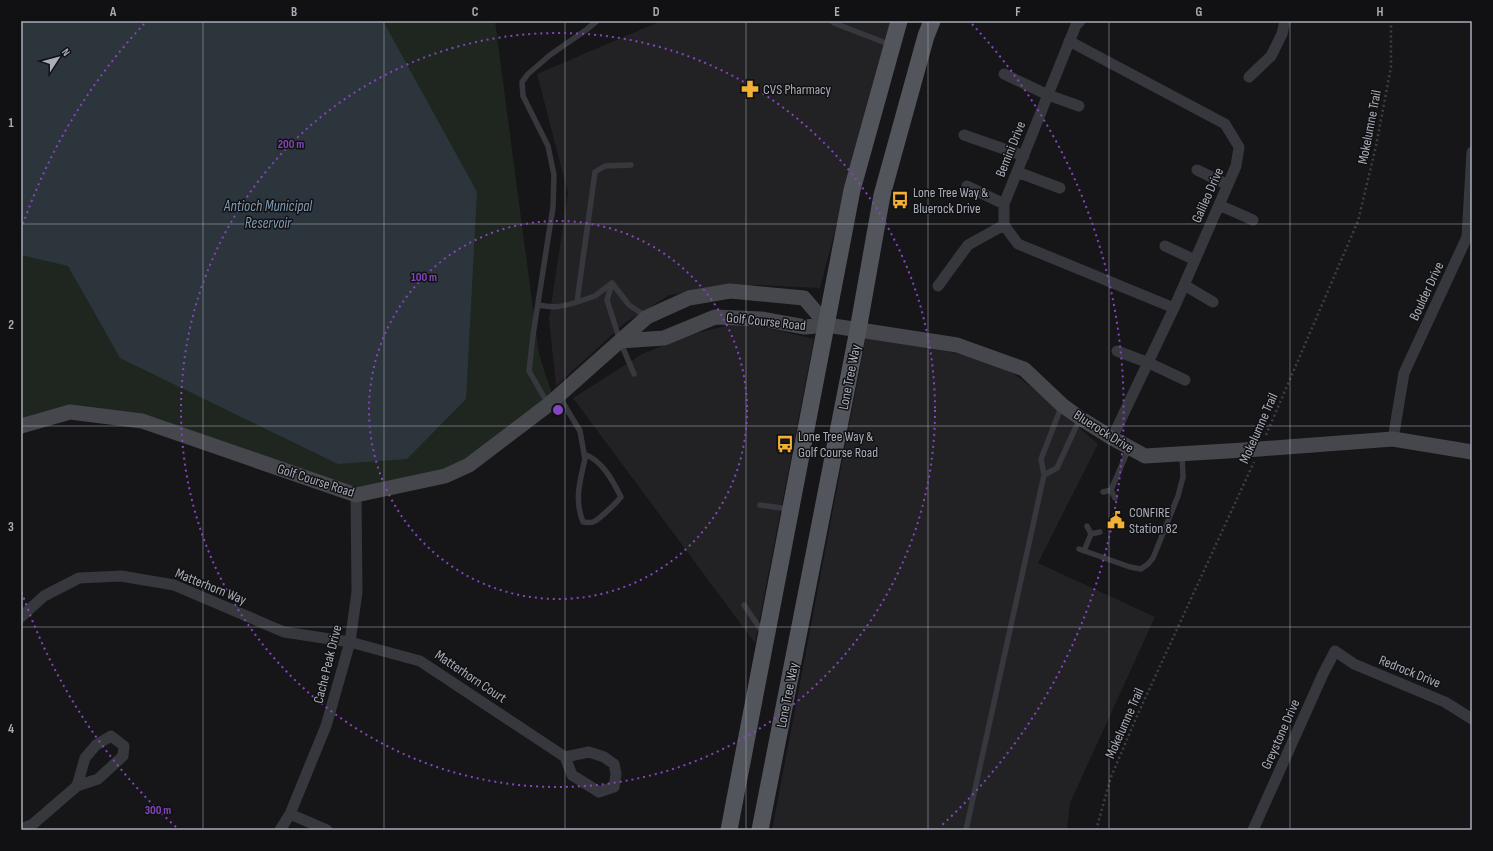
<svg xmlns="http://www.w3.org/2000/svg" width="1493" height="851" font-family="'Sofia Sans Condensed',sans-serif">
<rect width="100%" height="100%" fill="#161618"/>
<path fill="#222225" d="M661,21H890L820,288L756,285L669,295L625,323L556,386L549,319L568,193L537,74Z
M742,322L814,339L755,643L573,398L642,354L689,335Z
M866,336L985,359L1010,371L1035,390L1098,444L1038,563L1155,617L1070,803L1067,830H772Z"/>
<path fill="#1e261f" d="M21,21H495L539,354L554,400L469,465L356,495L142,421L70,412L21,426Z"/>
<path fill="#2c353c" d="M21,21H383L477,192L466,399L407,459L338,464L120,358L68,266L21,255Z"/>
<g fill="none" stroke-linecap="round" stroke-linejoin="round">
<path stroke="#3d3f44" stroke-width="2.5" stroke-dasharray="2 3" stroke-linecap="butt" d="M1266,435L1358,221L1376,146L1391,67V21
M1096,830L1111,777L1137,716L1254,462"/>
<path stroke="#37383d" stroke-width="5.5" d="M832,21L834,23L891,45
M612,283L595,296L577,302L595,172L605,166L631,165
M612,283L629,305L647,317
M612,284L607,300L620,341L634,374
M538,305C554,308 561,307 577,302
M559,396L580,431L585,459C580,481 574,500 583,522C586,522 590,523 593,522C599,520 617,502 621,497C613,481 602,460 584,454
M548,404L529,371L533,335L553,207L554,175L548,146L523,96L522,82L528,74L550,55L586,30L597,21
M1044,475L1057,468L1080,418
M1103,492L1111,490
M1115,498L1111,490L1129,448
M760,505L789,509
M1087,526L1091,534
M1079,549L1130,567L1141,569L1148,564L1153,558L1178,496L1183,477L1182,454
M1084,551L1091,534L1100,532
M744,605L763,633
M966,830L1044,475L1041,459L1062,405"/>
<path stroke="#37383d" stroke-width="11" d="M1080,21L1076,25L1004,204V225L1018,244L1174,308
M1069,41L1225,124L1239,147L1236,166L1174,308L1112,438
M1004,74L1048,95L1079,106
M1249,77L1271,56L1282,34L1285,21
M964,135L1024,156
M1197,170L1228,185
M1017,172L1060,188
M967,186L1004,204
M1219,205L1253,220
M1165,246L1195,260
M1184,285L1213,302
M938,286L968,245L1004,225
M1117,351L1149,363L1185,380
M1393,439L1404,373L1467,237L1472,152
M21,617L44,596L79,578L121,576L174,585L284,632L350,642L420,661L565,757L572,775L599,792L614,787L616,774L614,764L604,757L589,752L565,757
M290,814L327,830
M21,829L33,824L77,786L98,779L123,756L124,746L111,736L96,745L85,758L77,786
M280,830L290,814L326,726L350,642L357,592L356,495
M1253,830L1323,674L1335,651L1354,664L1445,702L1472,719"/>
<path stroke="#45474d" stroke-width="15" d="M620,341L664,338L715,317L761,319L805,327L827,325L957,345L1024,369L1062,405L1080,418L1112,438L1145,456L1260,449L1393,439L1472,452
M21,426L70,412L142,421L356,495L445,476L469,465L548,405L647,317L689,298L730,291L804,298L827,325"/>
<path stroke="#53555c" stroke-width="17" d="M729,830L852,190L899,21
M760,830L858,330L882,195L926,36L932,21"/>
</g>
<path fill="none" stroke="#a8adb8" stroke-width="1" stroke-opacity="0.55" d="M203,21V830M384,21V830M565,21V830M746,21V830M928,21V830M1109,21V830M1290,21V830M21,224H1472M21,426H1472M21,627H1472"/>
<g fill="none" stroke="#8446be" stroke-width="2" stroke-dasharray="2 4">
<circle cx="558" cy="410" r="189"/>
<circle cx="558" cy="410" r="377"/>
<path d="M176 827A566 566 0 0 1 21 590M21 230A566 566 0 0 1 144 24M972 24A566 566 0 0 1 940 827"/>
</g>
<defs>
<g id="pharmacy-bare" transform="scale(1.38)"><path d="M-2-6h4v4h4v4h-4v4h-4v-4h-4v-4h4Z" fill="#f2b134" stroke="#111113" stroke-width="2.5" paint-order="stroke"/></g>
<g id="bus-bare" transform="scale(1.38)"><path d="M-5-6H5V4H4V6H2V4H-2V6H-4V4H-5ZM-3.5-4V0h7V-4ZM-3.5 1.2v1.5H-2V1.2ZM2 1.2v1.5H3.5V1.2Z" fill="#f2b134" stroke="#111113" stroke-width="2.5" paint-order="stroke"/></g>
<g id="civic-bare" transform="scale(1.38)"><path d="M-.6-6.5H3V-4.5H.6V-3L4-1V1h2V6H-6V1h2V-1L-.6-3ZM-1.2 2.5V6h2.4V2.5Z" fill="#f2b134" stroke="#111113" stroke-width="2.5" paint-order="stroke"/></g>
</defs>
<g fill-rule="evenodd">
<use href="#pharmacy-bare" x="750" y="89"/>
<use href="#bus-bare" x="900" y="200"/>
<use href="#bus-bare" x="785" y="444"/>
<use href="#civic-bare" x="1116" y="520"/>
</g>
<g text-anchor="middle" stroke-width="3" stroke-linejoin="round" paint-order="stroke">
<g font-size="14" fill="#a8adb8" stroke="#111113" text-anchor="start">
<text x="763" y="94">CVS Pharmacy</text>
<text x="913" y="197">Lone Tree Way &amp;<tspan x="913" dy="16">Bluerock Drive</tspan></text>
<text x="798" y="441">Lone Tree Way &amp;<tspan x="798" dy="16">Golf Course Road</tspan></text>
<text x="1129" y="517">CONFIRE<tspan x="1129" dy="16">Station 82</tspan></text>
</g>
<g font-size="14" fill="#a8adb8" stroke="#111113">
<text transform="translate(1369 127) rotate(-79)" y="5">Mokelumne Trail</text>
<text transform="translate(1010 149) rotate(-68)" y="5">Bemini Drive</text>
<text transform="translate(1207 195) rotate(-66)" y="5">Galileo Drive</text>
<text transform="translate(1426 291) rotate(-65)" y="5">Boulder Drive</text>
<text transform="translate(766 321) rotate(6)" y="5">Golf Course Road</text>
<text transform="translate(849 377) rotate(-79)" y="5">Lone Tree Way</text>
<text transform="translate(1258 428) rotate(-66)" y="5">Mokelumne Trail</text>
<text transform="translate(1104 431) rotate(32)" y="5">Bluerock Drive</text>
<text transform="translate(316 480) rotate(18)" y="5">Golf Course Road</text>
<text transform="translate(211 586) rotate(22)" y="5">Matterhorn Way</text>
<text transform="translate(327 664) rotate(-76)" y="5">Cache Peak Drive</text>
<text transform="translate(1410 671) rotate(22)" y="5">Redrock Drive</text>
<text transform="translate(471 676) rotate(34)" y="5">Matterhorn Court</text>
<text transform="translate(787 695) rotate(-79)" y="5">Lone Tree Way</text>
<text transform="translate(1124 723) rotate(-66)" y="5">Mokelumne Trail</text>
<text transform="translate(1280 734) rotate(-66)" y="5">Greystone Drive</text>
</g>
<g font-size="15" font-style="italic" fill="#7f9bb3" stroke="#111113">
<text x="268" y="211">Antioch Municipal<tspan x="268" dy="17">Reservoir</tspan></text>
</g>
</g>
<circle cx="558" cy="410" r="6" fill="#8446be" stroke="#111113" stroke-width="2"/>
<g font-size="12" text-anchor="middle" font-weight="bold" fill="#8446be" stroke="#111113" stroke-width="3" stroke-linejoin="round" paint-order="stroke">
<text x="291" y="148">200 m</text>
<text x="424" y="281">100 m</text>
<text x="158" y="814">300 m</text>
</g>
<rect width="1493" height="851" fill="none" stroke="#111113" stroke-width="44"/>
<g transform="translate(58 58) rotate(54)" stroke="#111113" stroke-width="3" paint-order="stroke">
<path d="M0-3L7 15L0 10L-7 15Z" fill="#a8adb8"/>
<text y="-6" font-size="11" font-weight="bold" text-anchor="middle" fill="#a8adb8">N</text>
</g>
<rect x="22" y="22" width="1449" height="807" fill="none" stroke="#a8adb8" stroke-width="1.5"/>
<g font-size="13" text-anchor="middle" font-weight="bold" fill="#a8adb8">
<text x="113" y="16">A</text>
<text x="294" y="16">B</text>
<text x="475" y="16">C</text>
<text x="656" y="16">D</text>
<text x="837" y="16">E</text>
<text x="1018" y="16">F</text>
<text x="1199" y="16">G</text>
<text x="1380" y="16">H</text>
<text x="11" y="127">1</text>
<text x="11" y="329">2</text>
<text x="11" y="531">3</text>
<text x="11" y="733">4</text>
</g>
</svg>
